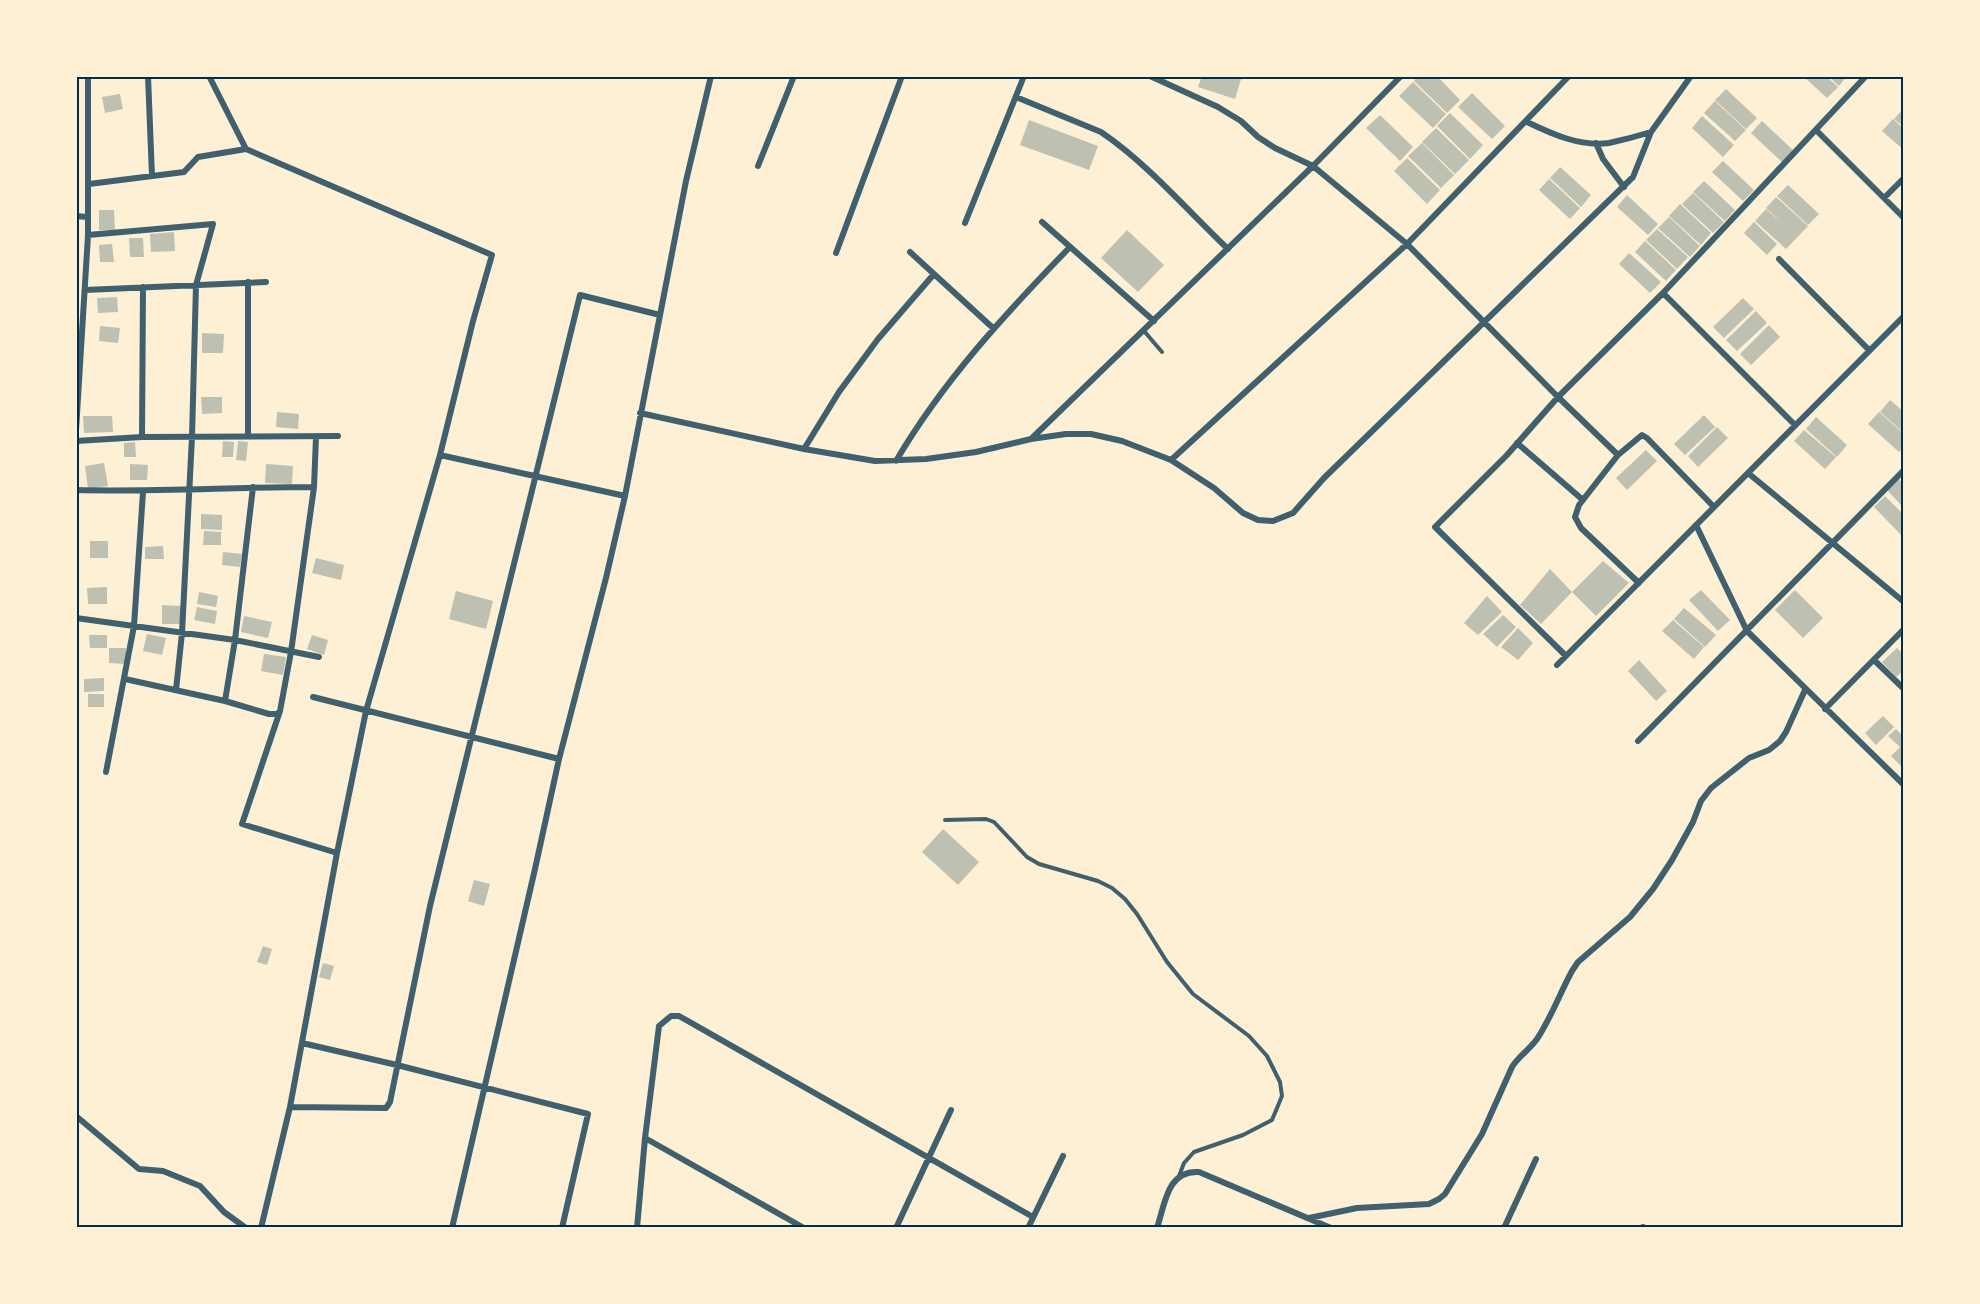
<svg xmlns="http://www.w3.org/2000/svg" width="1980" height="1304" font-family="Jost,sans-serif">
<rect width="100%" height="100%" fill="#fdf0d5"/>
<path fill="#bec0b2" d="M1202,76H1242L1235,99L1198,87Z
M1418,76H1437L1460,100L1447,113L1414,81Z
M1803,76H1826L1838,87L1827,98Z
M1828,76H1847L1839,86Z
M1413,82L1446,114L1433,128L1399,96Z
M1726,89L1757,118L1746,129L1715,100Z
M1472,93L1505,126L1492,139L1458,107Z
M120,94L123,109L105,113L102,97Z
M1715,101L1746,130L1735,141L1704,113Z
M1904,108V127L1894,119Z
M1450,113L1483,145L1470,159L1437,126Z
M1380,115L1413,147L1400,161L1366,128Z
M1702,116L1734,145L1723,157L1692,128Z
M1893,119L1904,129V150L1882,131Z
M1029,120L1098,146L1089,170L1020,145Z
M1762,121L1793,150L1782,162L1751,133Z
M1436,128L1469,160L1455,174L1422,142Z
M1422,143L1454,175L1441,188L1408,156Z
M1407,158L1440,190L1427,204L1394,171Z
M1723,161L1754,190L1743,201L1712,172Z
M1560,167L1591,195L1581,207L1550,178Z
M1549,179L1580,208L1570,219L1539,190Z
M1704,181L1735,210L1725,221L1693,192Z
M1788,185L1819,214L1808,225L1777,196Z
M1693,193L1724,222L1713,233L1682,204Z
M1627,195L1658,224L1648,235L1617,207Z
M1776,197L1808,226L1786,249L1755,221L1766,209L1786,227L1766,208Z
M1680,204L1711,233L1701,245L1669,216Z
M99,210H114L115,230H99Z
M1669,217L1700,246L1690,257L1658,228Z
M1754,222L1777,244L1767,255L1744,233Z
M1657,229L1688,257L1677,269L1646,240Z
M1127,230L1164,265L1138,292L1101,258Z
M174,232L175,251L151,252L150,234Z
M129,238H143L144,257H130Z
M1645,241L1676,270L1666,281L1635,252Z
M112,244L114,262H100L99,245Z
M1629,253L1661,282L1650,293L1619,264Z
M117,297L118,312L98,313L97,298Z
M1743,298L1754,309L1724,338L1713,327Z
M1756,311L1767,323L1737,351L1726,340Z
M1769,325L1780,337L1751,365L1740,354Z
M100,326L120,328L118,343L99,341Z
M202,333L224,334L223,353H202Z
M201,397H222V413L202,414Z
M1890,400L1904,412V433L1880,412Z
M277,412L299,414L298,429L276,427Z
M1879,412L1904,434V447L1899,452L1868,424Z
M1704,415L1715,427L1685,455L1674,444Z
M83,416H112L113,432L84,433Z
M1816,417L1847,445L1837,457L1806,429Z
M1717,427L1728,438L1698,467L1688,456Z
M1804,430L1836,457L1825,469L1794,441Z
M223,441L234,442L233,457H222Z
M238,441L248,442L246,461L236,460Z
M135,442L136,457H124V443Z
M1646,450L1657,461L1627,490L1616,478Z
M104,463L108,486L88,489L85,466Z
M130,464L148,465L147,480H130Z
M266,464L293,466L292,484L265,483Z
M1898,478L1904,485V508L1886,489Z
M1885,496L1904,515V538L1874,507Z
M201,514L222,515V530L201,529Z
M204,531L221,532V545H203Z
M90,541H108V558H90Z
M163,546L164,559H145V547Z
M223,552L242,554L240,567L222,565Z
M316,558L344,565L341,580L312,573Z
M1603,561L1629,583L1596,616L1572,592Z
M1550,569L1572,592L1541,624L1520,605Z
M107,587V604H88L87,588Z
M1701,590L1730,620L1718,631L1689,600Z
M1795,590L1823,618L1803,638L1775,610Z
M456,591L493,601L486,629L449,619Z
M199,592L218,596L216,607L197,604Z
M1487,596L1502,612L1478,635L1464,623Z
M162,605L181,606V624H162Z
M197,607L217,611L215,624L194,620Z
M1684,608L1716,635L1705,647L1674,619Z
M1503,615L1516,627L1497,647L1483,634Z
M244,616L272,622L268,638L241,632Z
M1673,620L1704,647L1694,659L1662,631Z
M1518,628L1533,643L1518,660L1501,647Z
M147,634L166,638L162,655L143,651Z
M89,635H107V648H90Z
M312,635L328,640L324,655L307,649Z
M109,648H126V664L109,663Z
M1897,648L1904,655V670L1896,677L1882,662Z
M264,654L286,657L283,675L261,671Z
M1639,660L1667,691L1656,701L1628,671Z
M104,678V691L84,692V679Z
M88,694H104V707H88Z
M1883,716L1894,727L1876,745L1865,733Z
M1896,729L1904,737V769L1891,756L1900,747L1888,736Z
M943,829L979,862L958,885L922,852Z
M474,880L490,884L484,906L468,901Z
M263,946L272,949L267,965L257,962Z
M323,963L334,966L330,980L319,977Z"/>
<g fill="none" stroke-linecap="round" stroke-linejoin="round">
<path stroke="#3f606c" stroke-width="4" d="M1144,331L1162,352
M945,820L986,819L994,822L1027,857L1039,864L1098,881L1112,888L1125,899L1137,914L1167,962L1193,994L1249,1036L1267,1056L1280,1082L1282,1096L1272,1120L1243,1135L1194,1152L1184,1163L1179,1176"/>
<path stroke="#3f606c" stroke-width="6" d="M148,76L152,176
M209,76L246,149L492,255L473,321L440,455
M1150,76L1218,107L1241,121L1258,137L1275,148L1313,166L1407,244L1558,397L1618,455L1642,435L1647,438L1714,507
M1016,97L1101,132C1148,164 1187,210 1228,249
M1527,122C1552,134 1580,147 1609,143C1623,140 1638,136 1651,132
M1816,130L1904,218
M1596,143L1603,159L1624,187
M758,166L794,76
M89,184L184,172L198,157L246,149
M1884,198L1904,178
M76,216L87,217
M1042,222L1154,321
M965,223L1024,76
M88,235L213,224L196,285L192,437L182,633L176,690
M910,252L993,328
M836,253L902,76
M1779,259L1869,350
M248,282V436
M85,290L266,282
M1663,293L1795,425
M640,413L804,449L875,461L926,459L976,452L1031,439L1066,434H1091L1122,441L1171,460L1214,488L1243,513L1258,520L1273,521L1293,513L1324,478L1633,177L1651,132L1691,76
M76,430L88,235V76
M142,437L143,287
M1031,439L1313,166L1401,76
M76,441L142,437L338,436
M1517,443L1583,500
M804,449L839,392L878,339L934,274
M1618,455L1579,505L1575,517L1581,528L1639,583
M1171,460L1407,244L1569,76
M896,461C943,381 1006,313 1070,247
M1748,473L1904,602
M76,490C156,492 235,487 314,487
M1696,525L1747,631L1904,785
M76,618L235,640L319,657
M1565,655L1435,527L1507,455L1558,397L1663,293L1866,76
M1874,660L1904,689
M1557,665L1904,316
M125,679L225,701L269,714H277L280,711L291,652L314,487L316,437
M313,697L559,759
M225,701L235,640L253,487
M1825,709L1904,629
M280,711L242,824L337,853
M1638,741L1904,470
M106,772L134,626L143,492
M302,1043L397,1065L588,1114L562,1228
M290,1107L386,1108L390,1102L430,906L580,295L660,315
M76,1116L139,1169L163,1171L200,1186L224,1212L246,1228
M645,1138L804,1228
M1309,1218L1357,1208L1429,1204L1439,1199L1445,1194L1482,1134L1512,1067C1519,1056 1530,1049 1537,1039C1551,1018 1560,993 1572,971L1578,962L1630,917L1653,889L1672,860L1693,822L1701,801L1711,788L1749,758L1769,750L1780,741L1786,732L1805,690
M261,1228L290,1107L337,853L366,711L440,455L625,496
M452,1228L535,869L559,759L606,578L625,496L686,181L711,76
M637,1228L645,1138L659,1026L671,1016H679L1033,1217
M896,1228L951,1110
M1028,1228L1063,1156
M1157,1228C1165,1204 1167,1170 1199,1172L1331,1228
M1504,1228L1536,1159
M1643,1228V1227"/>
</g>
<rect width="1980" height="1304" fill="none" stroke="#fdf0d5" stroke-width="156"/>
<rect x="78" y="78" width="1824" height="1148" fill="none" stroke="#003049" stroke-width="2"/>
</svg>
